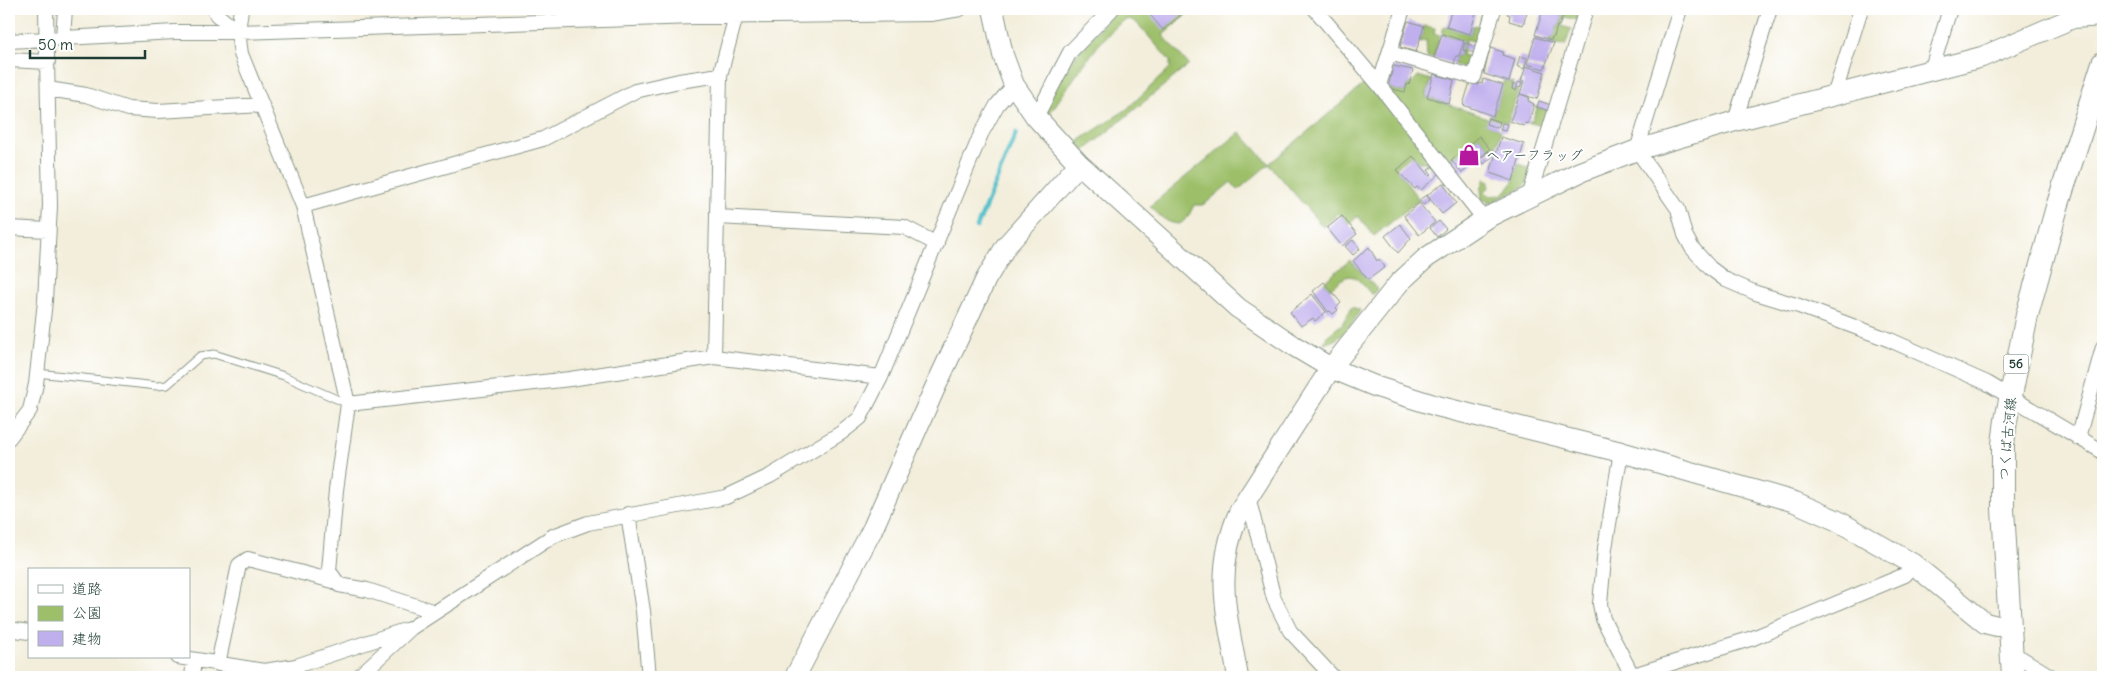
<svg xmlns="http://www.w3.org/2000/svg" width="2112" height="686" font-family="Delius,'Klee One',sans-serif">
<rect width="100%" height="100%" fill="#fff"/>
<filter id="ink" filterUnits="userSpaceOnUse"><feTurbulence type="fractalNoise" baseFrequency=".02" numOctaves="2"/><feDisplacementMap in="SourceGraphic" scale="10" xChannelSelector="R" yChannelSelector="G"/><feConvolveMatrix kernelMatrix="1 2 1 2 8 2 1 2 1" color-interpolation-filters="sRGB"/></filter>
<filter id="wash" filterUnits="userSpaceOnUse"><feTurbulence type="fractalNoise" baseFrequency=".0096" numOctaves="4" result="noise"/><feDisplacementMap in="SourceGraphic" scale="20" xChannelSelector="R" yChannelSelector="G"/><feGaussianBlur stdDeviation="1.12" result="paint"/><feColorMatrix in="noise" values="0 0 0 0 0 0 0 0 0 0 0 0 0 0 0 0 0 1.4 0 .05"/><feComposite in="paint" operator="in"/></filter>
<g filter="url(#wash)">
<rect width="100%" height="100%" fill="#f3eedb"/>
<path fill="#9dbf69" stroke="#5e7e4e" d="M1117,9H1193L1163,35L1189,65L1084,151L1078,145L1080,140L1127,109L1170,68V61L1137,23C1133,21 1130,18 1126,20C1107,26 1063,95 1050,113L1047,112C1050,78 1095,34 1117,9Z
M1483,9H1489L1479,43L1466,39L1462,55L1473,58L1471,65L1464,69L1454,64L1456,56H1459L1463,41L1442,34L1444,26L1470,34L1473,26L1479,25Z
M1562,9H1581L1577,20L1565,17L1562,26L1571,29L1565,46L1550,42L1557,26H1559L1563,16L1560,15Z
M1424,26L1435,28L1434,34L1440,35L1433,58L1427,57L1426,40L1420,42Z
M1418,76L1431,80L1426,97L1488,118L1487,124L1498,128L1501,132L1495,150L1490,149L1479,136L1446,165L1388,88L1405,92L1407,84L1412,83Z
M1369,80L1436,164L1431,168L1425,162H1419L1412,155L1396,168L1419,200L1374,236L1358,216L1349,224L1339,213L1323,227L1269,164L1238,190L1231,182L1206,203L1202,205H1194L1188,217L1180,224C1166,224 1159,215 1150,206L1240,132L1269,164Z
M1504,80L1514,83L1512,89L1518,91L1508,123L1489,117L1490,115L1493,116Z
M1533,106L1549,111L1545,127L1528,122L1532,121L1537,109Z
M1518,163L1532,170L1527,183L1523,187L1491,203L1482,199L1481,189L1485,179L1489,180V187L1485,192L1490,196L1502,195L1512,184Z
M1350,260L1377,289L1373,294H1371C1354,274 1351,269 1330,289L1324,282Z
M1352,307L1360,310C1354,323 1339,343 1324,343L1327,336L1342,324Z"/>
<g fill="none" stroke-linecap="round" stroke-linejoin="round">
<path stroke="#53c0cb" stroke-width="4.5" d="M1077,35L1101,9
M1049,74L1064,50
M977,227L1016,133"/>
</g>
<g id="blocks">
<path fill="#c0afed" d="M1145,9H1175L1181,15L1163,30Z
M1452,9H1477L1470,34L1446,27Z
M1509,9H1528L1523,25L1509,21L1510,15L1507,14Z
M1543,10L1563,16L1559,26H1557L1554,37H1552L1551,40L1535,35Z
M1408,21L1424,26L1416,52L1400,47Z
M1442,34L1464,41L1459,56H1456L1454,64L1434,58Z
M1535,37L1554,43L1544,69L1527,64Z
M1465,43L1477,47L1475,53L1463,50Z
M1490,48L1503,52L1502,55L1515,59L1509,82L1484,74Z
M1520,56L1527,58L1524,69L1517,66Z
M1393,66L1413,70L1409,85L1407,84L1405,92L1388,88Z
M1526,66L1545,72L1537,99L1520,94L1524,81H1521Z
M1434,74L1454,80L1449,104L1427,97Z
M1483,79L1503,85L1493,116L1463,105L1470,82L1479,85V83L1482,84Z
M1518,82L1522,83L1520,88L1517,87L1516,91L1512,89L1513,84L1517,86Z
M1520,94L1529,97L1528,101L1534,104L1528,124L1525,123L1524,126L1510,121Z
M1539,101L1551,105L1549,111L1537,107Z
M1488,118L1500,122L1498,128L1486,124Z
M1502,123L1508,124L1506,131L1500,130Z
M1479,136L1490,149L1462,173L1451,160Z
M1501,137L1524,144L1513,181L1490,173Z
M1489,151L1493,156L1484,164L1480,159Z
M1413,156L1430,176L1432,175L1428,170L1436,164L1440,173L1421,190L1417,187L1415,189L1397,170Z
M1443,183L1456,203L1442,214L1427,195Z
M1426,195L1430,200L1423,205L1419,200Z
M1419,203L1435,222L1419,235L1404,216Z
M1342,216L1357,234L1342,246L1327,228Z
M1439,221L1446,229L1437,237L1430,228Z
M1400,224L1411,238L1398,253L1385,236Z
M1353,240L1360,249L1353,255L1345,246Z
M1369,247L1377,261L1379,259L1385,267L1368,280L1353,261Z
M1324,282L1341,303L1336,308L1338,310L1333,314L1330,311L1328,312L1313,291Z
M1312,294L1326,312L1315,321L1313,318L1301,326L1290,312Z"/>
</g>
</g>
<g filter="url(#ink)">
<use href="#blocks" fill-opacity="0" stroke="#899688" stroke-width="1"/>
<g fill="none" stroke-linecap="round" stroke-linejoin="round">
<g stroke="#899688" stroke-width="9">
<path id="lane" d="M37,373L157,386L167,385L200,356L214,354L284,376L348,404"/>
</g>
<g stroke="#899688" stroke-width="16">
<path id="street" d="M214,9L217,15L238,32
M241,9L238,32L241,54L303,206L348,404L336,490L329,571L339,585L367,590L435,612
M1315,9L1379,85L1484,219
M1680,9L1637,150L1678,209L1685,235L1692,248L1710,268L1726,280L1756,293L1799,306L1890,340L1987,383L2103,452
M63,38L65,9
M9,41L175,32H238L695,17L931,14L960,9
M1390,53L1474,77L1494,9
M9,60L48,62
M1931,71L1950,9
M1379,85L1403,9
M48,89L86,95L128,109L158,111L262,105
M1834,96L1861,9
M1036,117L1070,52L1112,9
M1735,121L1770,9
M1529,197L1586,9
M303,206L543,139L635,91L679,81L720,75
M717,217L904,227L937,244
M9,228L48,230
M714,357L720,75L736,16
M348,404L570,379L714,357L881,377
M9,438L30,410L36,384L45,301L50,206L46,9
M2078,438L2103,347
M1621,452L1605,548L1600,604L1603,619L1633,677
M1248,497L1274,599L1290,631L1333,677
M628,514L643,611L649,677
M9,629L29,632
M2011,656L2021,658L2052,677
M178,657L264,671L296,666L405,630
M218,664L239,565L248,559L337,582
M192,677L194,660
M358,677L411,628L553,536L588,523L726,497L770,476L841,433L860,418L881,377L981,134L997,105L1014,85
M1627,677L1753,638L1905,575L1913,564"/>
</g>
<g stroke="#899688" stroke-width="22">
<path id="secondary" d="M993,9L1003,55L1014,85L1036,117L1079,164L1238,308L1294,346L1331,368L1377,387L1437,406L1621,452L1795,502L1838,521L1913,564L1985,623L1997,626L2009,625
M795,677L873,528L934,390L986,279L1006,246L1079,164
M1238,677C1227,614 1213,572 1240,510L1331,368L1399,283L1426,258L1488,217L1580,172L1637,150L1739,120L1982,57L2073,18L2103,16"/>
</g>
<g stroke="#899688" stroke-width="24">
<path id="primary" d="M2013,677L2003,509V444L2006,420L2027,315L2057,207L2103,63"/>
</g>
<use href="#lane" stroke="#fff" stroke-width="7"/>
<use href="#street" stroke="#fff" stroke-width="14"/>
<use href="#secondary" stroke="#fff" stroke-width="20"/>
<use href="#primary" stroke="#fff" stroke-width="22"/>
</g>
</g>
<defs>
<g id="shop-bare" transform="scale(1.725)"><path d="M-5-2.5h2.3a2.7 3.5 0 0 1 5.4 0H5L5.5 6h-11ZM-1.5-2.5h3a1.5 2.3 0 0 0-3 0Z" fill="#b5179e" stroke="#fff" stroke-width="2.5" paint-order="stroke"/></g>
</defs>
<g fill-rule="evenodd">
<use href="#shop-bare" x="1469" y="155"/>
</g>
<g text-anchor="middle" stroke-width="4" stroke-linejoin="round" paint-order="stroke">
<rect fill="#fff" stroke="#627771" stroke-width="1" x="2003.5" y="354.5" width="25" height="19" rx="4"/>
<g font-size="12" font-weight="bold" fill="#1f3d34">
<text x="2016" y="368">56</text>
</g>
<g font-size="14" fill="#1f3d34" stroke="#fff" text-anchor="start">
<text x="1486" y="160">ヘアーフラッグ</text>
</g>
<g font-size="14" fill="#1f3d34" stroke="#fff">
<text transform="translate(2007 439) rotate(-85)" y="5">つくば古河線</text>
</g>
</g>
<rect width="2112" height="686" fill="none" stroke="#fff" stroke-width="30"/>
<rect x="28" y="568" width="162" height="90" fill="#ffffff" stroke="#a5b1ae"/>
<rect x="38" y="585" width="25" height="8" fill="#ffffff" stroke="#a5b1ae"/>
<text x="72" y="594" font-size="15" fill="#1f3d34">道路</text>
<rect x="38" y="606" width="25" height="15" fill="#9dbf69" stroke="#a5b1ae"/>
<text x="72" y="618" font-size="15" fill="#1f3d34">公園</text>
<rect x="38" y="631" width="25" height="15" fill="#c0afed" stroke="#a5b1ae"/>
<text x="72" y="644" font-size="15" fill="#1f3d34">建物</text>
<path d="M30 50v8h115v-8" fill="none" stroke="#1f3d34" stroke-width="2.5"/>
<text x="38" y="50" font-size="15" fill="#1f3d34" stroke="#ffffff" stroke-width="4" paint-order="stroke">50 m</text>
</svg>
